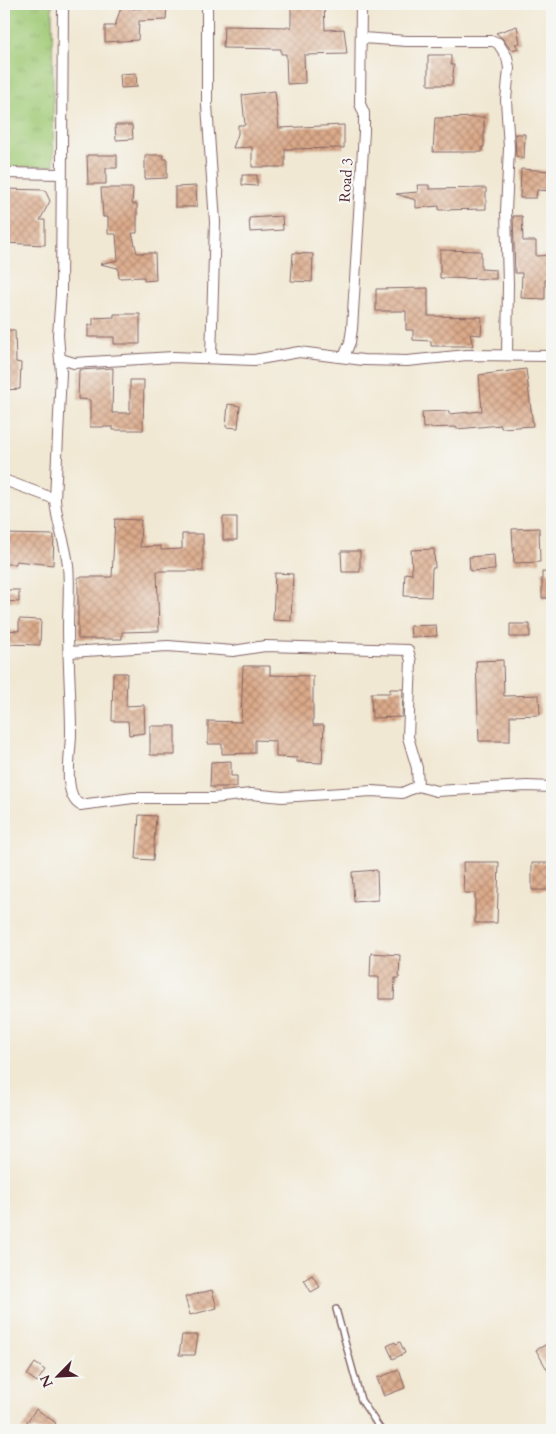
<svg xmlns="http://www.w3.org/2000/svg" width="556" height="1434" font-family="Cardo,serif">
<defs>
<pattern id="grass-tufts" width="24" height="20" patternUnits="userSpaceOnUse" patternTransform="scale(1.25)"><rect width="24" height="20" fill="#a1cb78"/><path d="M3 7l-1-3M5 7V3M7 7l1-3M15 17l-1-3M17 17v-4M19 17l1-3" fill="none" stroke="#8cae68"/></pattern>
<pattern id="building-cross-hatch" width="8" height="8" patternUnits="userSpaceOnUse" patternTransform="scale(1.25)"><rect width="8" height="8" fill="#dbaa8a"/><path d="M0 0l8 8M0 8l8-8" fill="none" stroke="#b48a71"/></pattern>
</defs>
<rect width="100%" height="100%" fill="#f6f6f2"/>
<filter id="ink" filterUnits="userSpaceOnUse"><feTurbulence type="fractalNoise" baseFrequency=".02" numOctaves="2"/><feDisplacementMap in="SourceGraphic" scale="10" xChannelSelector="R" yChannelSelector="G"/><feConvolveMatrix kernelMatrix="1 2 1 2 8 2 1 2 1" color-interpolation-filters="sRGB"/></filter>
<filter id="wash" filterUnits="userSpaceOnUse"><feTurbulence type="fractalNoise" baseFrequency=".0096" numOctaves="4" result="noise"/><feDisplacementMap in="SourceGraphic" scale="20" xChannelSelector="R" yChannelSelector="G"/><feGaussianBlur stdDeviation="1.12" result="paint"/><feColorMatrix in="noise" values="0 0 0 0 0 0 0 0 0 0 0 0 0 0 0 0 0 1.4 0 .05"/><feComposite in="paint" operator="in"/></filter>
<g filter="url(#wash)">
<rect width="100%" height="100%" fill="#f1e8d3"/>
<path fill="url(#grass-tufts)" stroke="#767552" d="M4,4H52L54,166L4,167Z"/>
<g id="blocks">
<path fill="url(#building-cross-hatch)" d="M122,4H134L133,9L167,5L166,20L139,21L138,40L105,42V26H115Z
M291,4H324L325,30L344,29L347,54L304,55L305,83L287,84L286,54H281V49L223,48L224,26L291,27Z
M517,26L520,43L515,44L519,48L511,50L503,39L496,33Z
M428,55H451V65H454L452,85H428Z
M136,73L137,87L121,88L120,74Z
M275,91L279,128L344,125V148L285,149V167H252V147L233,148L238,134V125H245L242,95Z
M484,117V147H482V152H433L435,118Z
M115,125H132L133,139L116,140Z
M515,134H525L524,159L516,156Z
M87,155H117V168H106V184H88Z
M145,155H163L164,159H167V178L145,179Z
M521,169L552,171V191L537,190L536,198H520Z
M242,175H257V186L242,185Z
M417,185H429V189L486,188V209L439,210V206L416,208V200L396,194L418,192Z
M196,186L197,207H175V187Z
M101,188H133L132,204H137V233H132L137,253H155L156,280L144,281V277L119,278L118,268L100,264L118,260L116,234H108V217H103Z
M4,189L45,190L50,201L40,220H45V245L4,243Z
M282,216L283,230L250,232L249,218Z
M513,216H522L523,241H536V256L552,255V279L545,280V299L521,298L522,273H515Z
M440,250L481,251V269L496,270V279L440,278Z
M293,253L313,254L312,282L291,281Z
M428,288V316L482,317L481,335L470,334L473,346H431V341L413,340V330H406V311H376V289Z
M114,314H140V344H114V337H88V325H93V318L114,317Z
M4,330H15L16,362L21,363L20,389L4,390Z
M113,368L112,413H130V380H144L143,430H113V427H90V400L78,399L79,370Z
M526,369L533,426L501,428V425L457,429L456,427L423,428L422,412L449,411V414L482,411L479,375Z
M228,404L240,406L238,428L226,427Z
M223,517H237V540H223Z
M115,519L141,520L140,547L161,546V550L182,549V534H203V571H157L159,631L122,632V639H78V577H112Z
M539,528L540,562L514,563L512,529Z
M4,534L54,535L53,565L16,561V564H4Z
M434,549L435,568H432L431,597L404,596L405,573L412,574L411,550Z
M341,551H360V572H342Z
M494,555L495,570L470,571L469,557Z
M542,572L552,573V598H542Z
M275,573L293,574L291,621L273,620Z
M4,590H19V602L4,601Z
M19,619L41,620L40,645L4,644V630L19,631Z
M510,624H530V637H510Z
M436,625L437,636L411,637L410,626Z
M503,660L504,696L539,695L540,715L510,716V741H479L476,661Z
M243,666H270V675L313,676V725H324L322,763L297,762V758L276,757V741L255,740V753L222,754V744H208V721L241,722Z
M113,673H127L126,706L144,705L145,733L129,735L128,721H112Z
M390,689H403L402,717L372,718L371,693H390Z
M150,726H175V755H150Z
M231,761V776H237V787H210L211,762Z
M139,815L156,816L153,860L136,859Z
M463,862H499L497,923H475V893H464Z
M532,863H552V890H532Z
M377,870L378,900L354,902L352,872Z
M371,953L400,955L399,978H395L394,999H379V977H370Z
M312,1275L320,1287L311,1292L304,1280Z
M212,1290L217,1308L190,1315L185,1297Z
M182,1335H198L195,1355H179Z
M395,1342L396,1344L400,1342L405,1353L393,1359L387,1346Z
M547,1344L552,1354V1378L536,1350Z
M35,1363L45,1370L37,1382L27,1375Z
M399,1370L405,1388L384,1396L377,1378Z
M36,1409L56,1423L51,1430H21Z"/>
</g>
</g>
<g filter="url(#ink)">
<use href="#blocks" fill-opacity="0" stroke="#846566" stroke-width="1"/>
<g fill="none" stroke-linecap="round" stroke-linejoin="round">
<g stroke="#846566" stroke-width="8">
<path id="service" d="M336,1309L361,1400L381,1430"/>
</g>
<g stroke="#846566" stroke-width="12">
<path id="minor" d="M63,4L61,294L58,335L61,373L55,499C56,522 66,543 68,566C70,586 68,606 68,627C68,662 71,698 71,733C71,753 62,794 80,805L133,798H213L251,794L282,797L372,791L402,793L418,786L436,791L527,786L552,787
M207,4V105L215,222L211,357
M362,38L407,41H493L498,43L507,57L509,68L506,100L509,148L506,211L508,284L507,355
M4,173L61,174
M344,357L350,342L352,329L364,132V113L360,104L361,4
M61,359L74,363L173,357L254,360L299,352L363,360L407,361L467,355L552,356
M4,480L55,499
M69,652L168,646L233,651L265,646L408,650L411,661L408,737L417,768L418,786"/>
</g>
<use href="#service" stroke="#fff" stroke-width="5"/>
<use href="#minor" stroke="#fff" stroke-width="10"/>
</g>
</g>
<g text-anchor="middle" stroke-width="4.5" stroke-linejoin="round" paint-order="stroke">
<g font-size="15" fill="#4a1f2b" stroke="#f6f6f2">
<text transform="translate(346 180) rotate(-86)" y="5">Road 3</text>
</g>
</g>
<rect width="556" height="1434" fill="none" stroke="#f6f6f2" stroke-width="20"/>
<g transform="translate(58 1376) rotate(246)" stroke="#f6f6f2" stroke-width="4" paint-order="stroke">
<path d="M0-4L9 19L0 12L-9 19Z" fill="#4a1f2b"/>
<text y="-8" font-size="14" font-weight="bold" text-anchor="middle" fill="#4a1f2b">N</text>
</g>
</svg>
